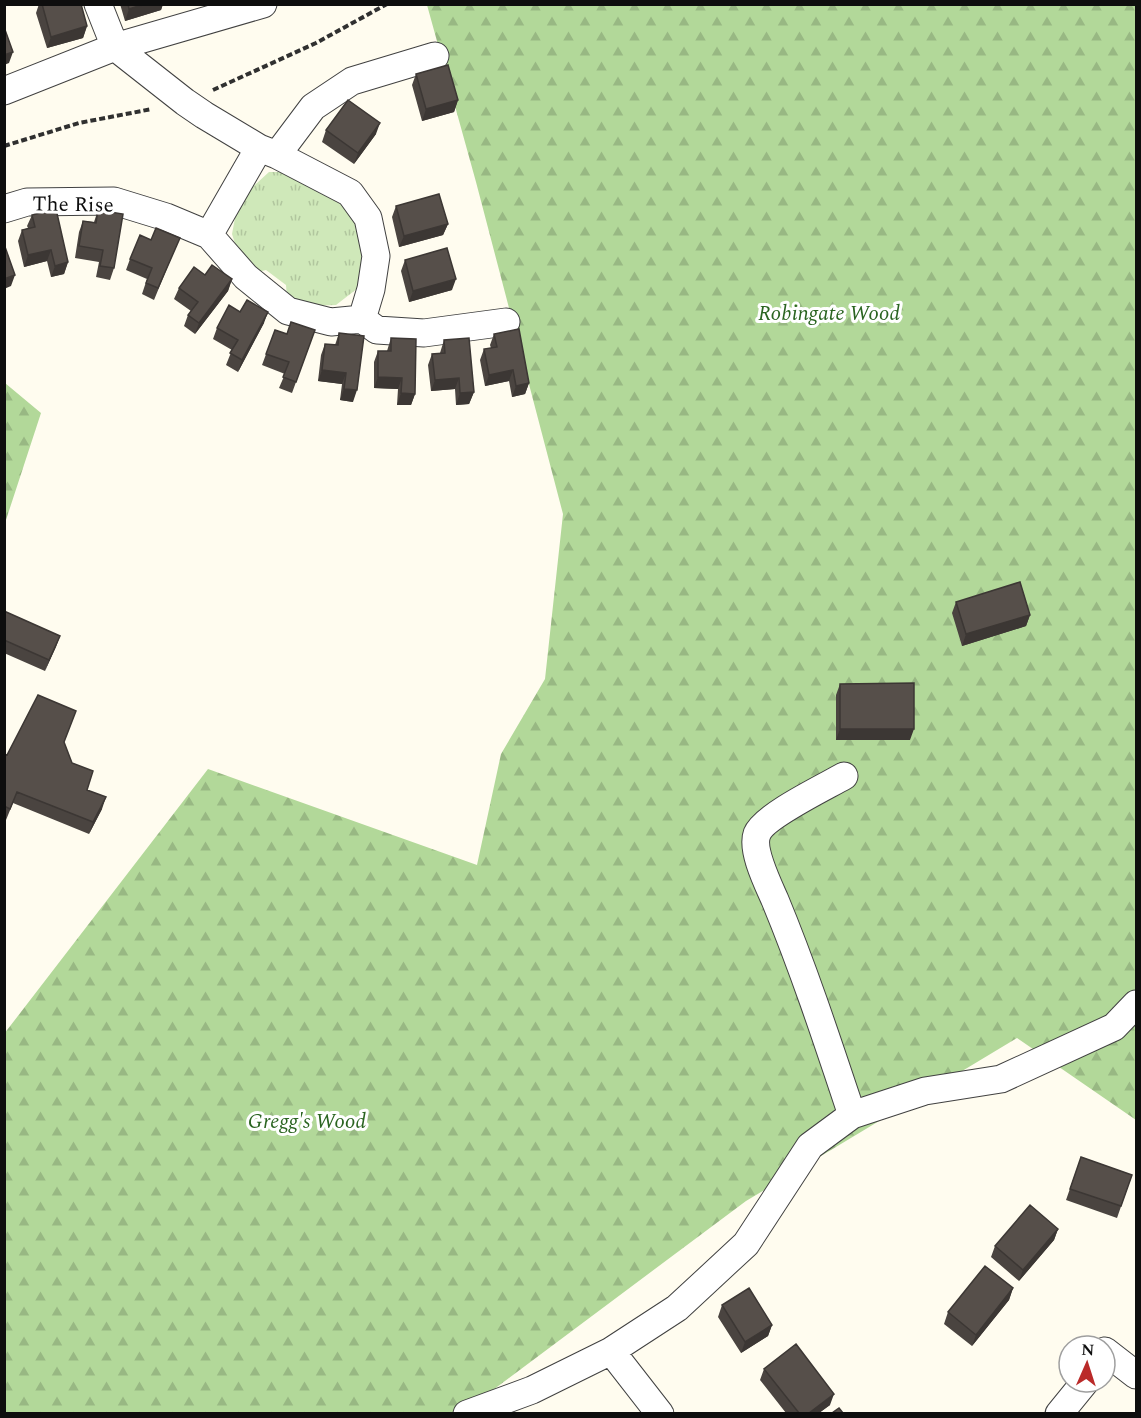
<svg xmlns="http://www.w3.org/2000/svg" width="1141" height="1418" font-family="Spectral,serif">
<defs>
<pattern id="grass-tufts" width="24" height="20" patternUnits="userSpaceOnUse" patternTransform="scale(1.5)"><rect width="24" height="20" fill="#cfe8b9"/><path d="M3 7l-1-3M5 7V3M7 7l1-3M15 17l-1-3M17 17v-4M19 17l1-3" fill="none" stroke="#b1c69e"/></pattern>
<pattern id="forest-firs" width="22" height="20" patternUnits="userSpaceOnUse" patternTransform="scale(1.5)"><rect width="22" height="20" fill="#b2d899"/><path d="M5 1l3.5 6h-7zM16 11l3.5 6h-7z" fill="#98b883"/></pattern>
</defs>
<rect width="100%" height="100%" fill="#fffcef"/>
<path fill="url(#grass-tufts)" d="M269,172H285L344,201L361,221L366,255L358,288L336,305L303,306L287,298L286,285L266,270L254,273L238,253L232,234L236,213L247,192Z"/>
<path fill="url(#forest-firs)" d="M427,5H1136V1120L1017,1038L746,1201L462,1413H5L4,1034L208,769L477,865L501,754L545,679L563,514L476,182Z
M5,383L41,413L5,523Z"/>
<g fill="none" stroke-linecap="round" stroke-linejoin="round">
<g stroke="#414141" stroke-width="29">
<path id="minor" d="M98,4L115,47L263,4
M4,91L115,47L185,102L204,115L259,148L277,155L350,193L368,218L376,256L371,289L362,319L331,322L288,311L246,277L209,235L259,148
M277,155L313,107L352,81L435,56
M4,209L27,202L114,201L166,217L209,235
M362,319L377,330L424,333L506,322
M844,776C825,787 764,816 757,834C751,850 768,884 775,900C804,970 828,1043 852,1115
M611,1351L660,1414
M1105,1351L1136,1375
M467,1414L532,1390L611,1351L677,1308L746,1244L810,1146L852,1115L925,1091L1001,1079L1114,1027L1136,1004
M1059,1414L1085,1382"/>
</g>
<path stroke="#303030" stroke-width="4" stroke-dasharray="6 3" stroke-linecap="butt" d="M213,90L316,43L387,4
M4,146L79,123L152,109"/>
<use href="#minor" stroke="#fff" stroke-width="27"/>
</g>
<path fill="#4a4440" d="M39,4H81L87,26L83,38L47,48L36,13Z
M120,4H163L161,10L125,21Z
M416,74L458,100L454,112L422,121L412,85Z
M326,130L376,134L354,164L322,142Z
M396,206L448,224L443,235L399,247L392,217Z
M98,210L114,268L110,280L96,277L99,262L75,258L79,232L83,221L94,222Z
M32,215L68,262L64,274L51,277L47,261L24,267L18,241L22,230L28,228L27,226Z
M175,249L154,300L142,294L147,279L126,270L130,259Z
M405,260L452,290L409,302L401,271Z
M205,275L232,279L228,291L195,334L184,326L188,315L191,311L174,299L179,288Z
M240,312L264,323L238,372L226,365L232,350L213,339L217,328Z
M275,330L287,334L315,330L292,393L279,388L285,374L262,365Z
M339,333L353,402L340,400L342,384L318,381L321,355L325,344L335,345Z
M494,334L529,383L525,394L512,397L509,381L485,386L480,360L484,349L491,348L490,345Z
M391,338L415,394L411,405H397L398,389L374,388V362L378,351H387Z
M444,340L474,392L469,404L456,405L455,389L431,391L428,365L432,354L440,353Z
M956,602L1030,615L1026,626L962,646L952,613Z
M4,611L60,636L45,671L4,653Z
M840,684L910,740H836V695Z
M64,743L72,763L87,790L102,809L89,834L13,803L6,820L4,819V754L7,755Z
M1081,1157L1132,1175L1117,1218L1066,1200Z
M1058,1229L1054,1240L1019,1281L991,1257L995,1246Z
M1013,1288L1009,1300L972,1346L944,1324L948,1312Z
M722,1305L772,1325L768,1336L741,1353L718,1317Z
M764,1369L830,1405L819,1413H786L760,1380Z"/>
<path fill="#3c3734" d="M145,4H163L161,10L125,21L129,9Z
M87,26L83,38L47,48L51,37Z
M13,52L9,63L4,65V55Z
M458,100L454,112L422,121L426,109Z
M380,123L376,134L354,164L358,153Z
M448,224L443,235L399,247L404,236Z
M51,250L47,261L24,267L28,255Z
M68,262L64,274L51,277L55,266Z
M15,275L11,286L4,289V279Z
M232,279L228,291L195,334L199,323Z
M456,279L452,290L409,302L413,291Z
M268,312L264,323L238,372L242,360Z
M322,370L346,373L342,384L318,381Z
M513,370L509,381L485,386L489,375Z
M378,377L402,378L398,389L374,388Z
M459,378L455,389L431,391L435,380Z
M529,383L525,394L512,397L516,386Z
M344,389L357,390L353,402L340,400Z
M474,392L469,404L456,405L460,393Z
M401,393L415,394L411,405H397Z
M1030,615L1026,626L962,646L966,634Z
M60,636L56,647L45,671L49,660Z
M840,729H914L910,740H836Z
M106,797L102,809L89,834L93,822Z
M1058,1229L1054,1240L1019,1281L1023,1270Z
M1013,1288L1009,1300L972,1346L976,1335Z
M772,1325L768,1336L741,1353L745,1342Z
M834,1394L830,1405L819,1413H809Z"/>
<path fill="#564f4a" stroke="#3c3734" stroke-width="1.5" d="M42,4H81L87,26L51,37Z
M128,4H145L129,9Z
M4,27L13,52L4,55Z
M448,65L458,100L426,109L416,74Z
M348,100L380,123L358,153L326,130Z
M439,194L448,224L404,236L396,206Z
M56,209L68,262L55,266L51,250L28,255L22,230L35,227L32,215Z
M98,210L123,214L114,268L100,266L103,250L79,246L83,221L96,223Z
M156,228L180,238L158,288L146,283L152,268L130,259L140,235L151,240Z
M4,244L15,275L4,279Z
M447,248L456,279L413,291L405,260Z
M212,265L232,279L199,323L188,315L198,302L179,288L194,267L205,275Z
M247,300L268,312L242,360L230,353L238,340L217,328L229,305L240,312Z
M291,322L315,330L296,382L283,377L289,362L266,354L275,330L287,334Z
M519,329L529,383L516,386L513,370L489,375L484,349L497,347L494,334Z
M339,333L364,336L357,390L344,389L346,373L322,370L325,344L338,345Z
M391,338L416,339L415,394L401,393L402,378L378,377V351H391Z
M469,338L474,392L460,393L459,378L435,380L432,354L445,353L444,340Z
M1020,582L1030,615L966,634L956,602Z
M4,611L60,636L49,660L4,640Z
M914,683V729H840V684Z
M38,695L76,711L64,742L72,763L93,771L87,790L106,797L93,822L17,792L10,809L4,806V754L7,755Z
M1081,1157L1132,1175L1121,1206L1070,1189Z
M1030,1205L1058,1229L1023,1270L995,1246Z
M985,1266L1013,1288L976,1335L948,1312Z
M749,1288L772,1325L745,1342L722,1305Z
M796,1344L834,1394L809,1413H799L764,1369Z
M839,1408L843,1413H832Z"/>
<g text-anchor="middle" stroke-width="6" stroke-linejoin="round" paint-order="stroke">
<g font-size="21" fill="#0e0e0e" stroke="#fff">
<text transform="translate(73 204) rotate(1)" y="7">The Rise</text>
</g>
<g font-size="21" font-style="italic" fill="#2a6420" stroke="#fff">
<text x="829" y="320">Robingate Wood</text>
<text x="307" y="1128">Gregg's Wood</text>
</g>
</g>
<rect width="1141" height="1418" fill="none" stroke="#0e0e0e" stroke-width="12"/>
<g transform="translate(1087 1364) rotate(3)"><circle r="28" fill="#ffffff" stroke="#9f9f9f" stroke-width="1.5"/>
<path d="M0-4.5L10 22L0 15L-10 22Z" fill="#ba2a29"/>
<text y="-9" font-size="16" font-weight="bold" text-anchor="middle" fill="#0e0e0e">N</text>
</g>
</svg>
